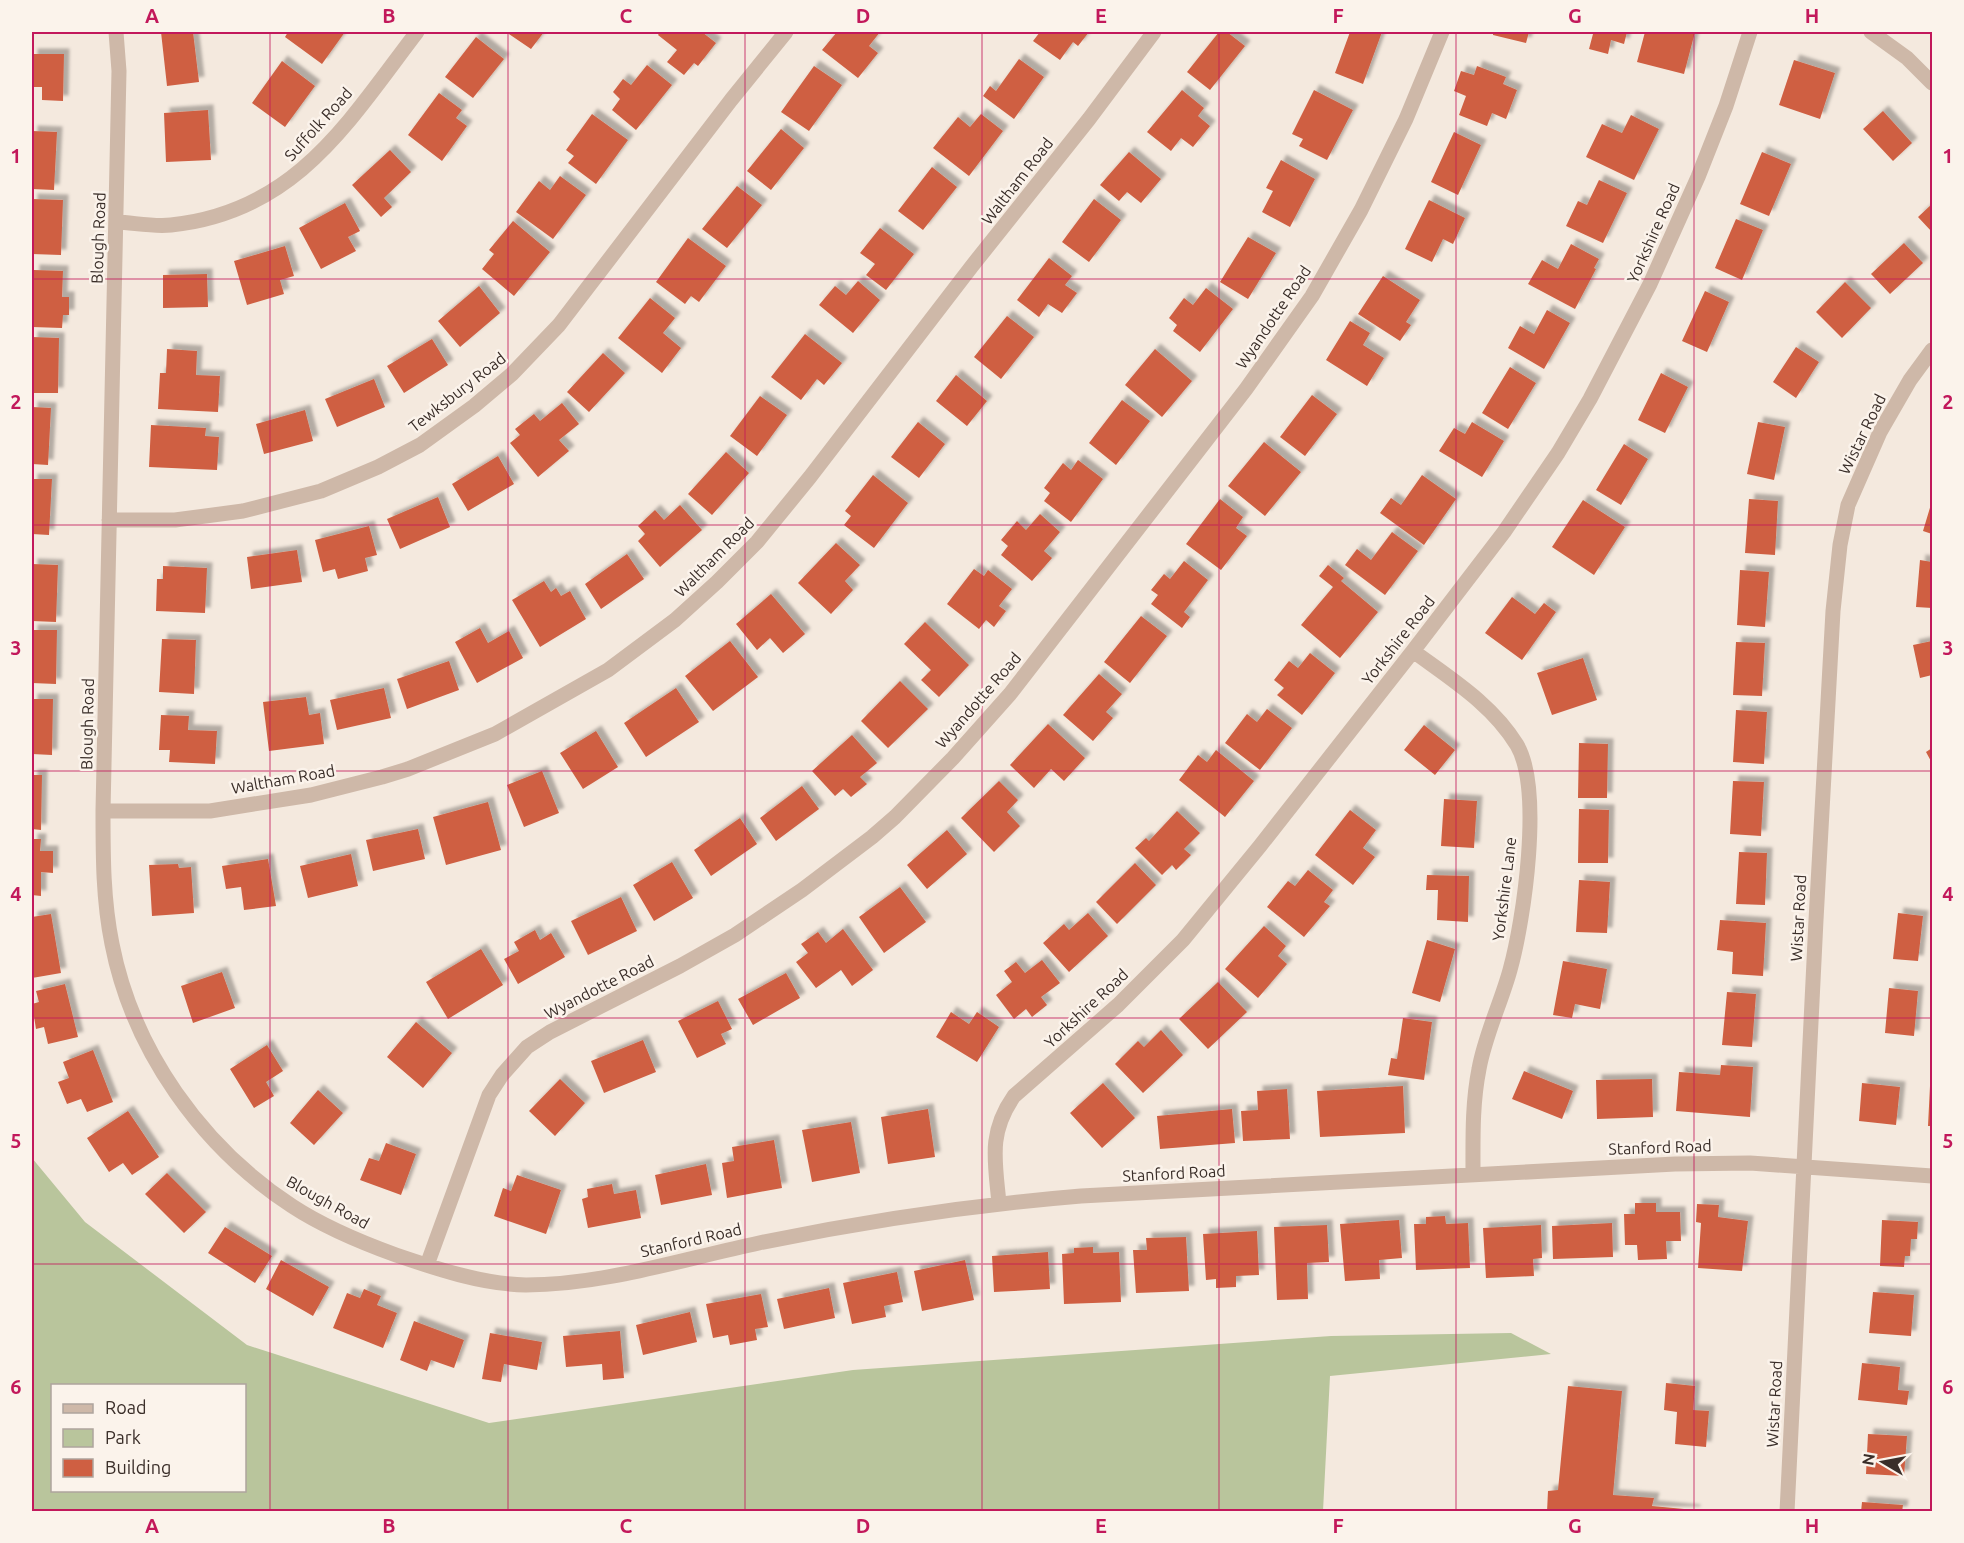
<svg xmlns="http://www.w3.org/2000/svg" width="1964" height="1543" font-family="Ubuntu,sans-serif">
<defs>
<filter id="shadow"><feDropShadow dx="5.5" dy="-5.5" stdDeviation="1.5" flood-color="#0004"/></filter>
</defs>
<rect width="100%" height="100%" fill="#f4e9de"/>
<path fill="#b9c59c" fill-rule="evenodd" d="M32,1158L85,1222L247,1345L489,1423L853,1370L1331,1336L1511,1333L1551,1354L1330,1376L1323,1511H32ZM52,1386H244V1490H52Z"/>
<path fill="#cf5f42" filter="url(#shadow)" d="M161,32H193L199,82L167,86Z
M288,32H345L322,64L285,37Z
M506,32H544L531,49Z
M660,32H702L716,43L698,66L694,63L684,75L667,62L677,50L658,35Z
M837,32H880L869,46L878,53L858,78L822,50Z
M1040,32H1089L1078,46L1073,42L1060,60L1033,41Z
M1219,32H1227L1245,46L1210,90L1187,72Z
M1350,32H1382L1363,84L1335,73Z
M1493,32H1529L1526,43L1493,35Z
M1585,32H1627L1624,44L1611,40L1608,54L1589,49L1593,34Z
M1645,32H1695L1684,74L1637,62Z
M476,37L504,59L473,98L445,77Z
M32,54H64L63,101L42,100V87H32Z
M1019,59L1044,77L1014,119L983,96L990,86L996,91Z
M1794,60L1835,73L1820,119L1779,105Z
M282,61L315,86L285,127L252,103Z
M647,65L672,85L636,130L612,110L620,99L613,92L623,79L631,85Z
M814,66L842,85L809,131L781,112Z
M1477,66L1506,77L1503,84L1517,90L1506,119L1492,113L1487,126L1459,115L1466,96L1454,91L1461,71L1474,75Z
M1182,90L1204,108L1198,116L1210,126L1193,147L1181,138L1171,151L1147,132Z
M1314,90L1353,110L1327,160L1299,146L1303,139L1292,134Z
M439,93L462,110L456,118L467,126L442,161L408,135Z
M208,110L211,160L166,162L164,113Z
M1883,111L1912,143L1893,161L1863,129Z
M592,114L628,140L596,184L568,163L574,156L566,150Z
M981,114L1003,131L969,176L933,148L958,117L970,127Z
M1631,115L1659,129L1634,180L1586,157L1602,124L1622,133Z
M781,129L804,148L771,190L747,171Z
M32,131L57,132L54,190L32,189Z
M1454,132L1481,145L1458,195L1431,182Z
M390,150L411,172L384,198L392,207L381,217L352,185Z
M1129,152L1161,179L1141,203L1127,192L1119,201L1100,185Z
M1762,152L1791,164L1769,216L1740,204Z
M1281,160L1315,179L1290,227L1262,212L1273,191L1266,188Z
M932,167L957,187L923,230L898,211Z
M560,176L586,195L553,239L516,212L539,181L550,190Z
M1599,180L1627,193L1603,243L1566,226L1578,201L1587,205Z
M737,186L762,205L727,248L702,229Z
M32,199L63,200L61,255L32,254Z
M1094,199L1121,220L1089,262L1062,242Z
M1429,200L1465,218L1453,244L1443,239L1432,262L1405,249Z
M345,203L360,231L348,237L356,251L321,269L299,228Z
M1932,204V232L1918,217Z
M1736,219L1763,230L1742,280L1715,268Z
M513,221L550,252L514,296L482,269L494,254L489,250Z
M880,228L914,254L886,290L866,275L875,264L860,253Z
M1248,237L1276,253L1248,299L1220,282Z
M688,238L726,266L699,302L691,296L685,304L656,282Z
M1904,243L1923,263L1890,294L1871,274Z
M1571,244L1599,259L1594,268L1596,269L1575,309L1528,284L1542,260L1558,269Z
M285,246L294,276L280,280L284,294L247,305L234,261Z
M1049,258L1072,276L1065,285L1077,293L1062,313L1048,304L1039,317L1017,300Z
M34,270L63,271L62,297H69V315H63L62,328L32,327Z
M207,274L208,307L163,308V275Z
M1383,276L1420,300L1406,322L1411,325L1400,341L1358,314Z
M858,281L880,300L853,333L819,305L835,286L846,295Z
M1845,282L1871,308L1842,338L1816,312Z
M479,286L500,313L460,347L438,321Z
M1206,288L1233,309L1200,352L1173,331L1177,325L1169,318L1184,298L1193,305Z
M1705,291L1729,302L1707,352L1682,341Z
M650,298L675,318L663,333L681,348L662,373L618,338Z
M1547,310L1570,323L1544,369L1508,348L1520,326L1534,334Z
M1007,316L1034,337L1001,379L974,357Z
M1350,321L1370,333L1363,345L1384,358L1367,386L1326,360Z
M805,334L842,363L824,385L817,379L801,400L771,377Z
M32,337L59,338L58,393H32Z
M432,339L448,365L404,393L387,366Z
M1796,347L1819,362L1796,398L1773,382Z
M167,349L197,351L196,375L220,376L218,412L158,409L160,373H166Z
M1155,349L1192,381L1162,417L1125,385Z
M603,353L625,373L589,412L567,392Z
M1510,367L1536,383L1508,429L1482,413Z
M1661,373L1688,387L1665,433L1638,420Z
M956,375L987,401L967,426L936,401Z
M374,379L385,407L337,427L325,399Z
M1312,395L1337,414L1305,456L1280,437Z
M760,396L787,415L757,456L730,436Z
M1122,400L1150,421L1116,465L1089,443Z
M562,403L579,424L559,440L569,451L538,477L510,443L520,435L515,429L534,414L540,421Z
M32,407L51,408L48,465L32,464Z
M305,410L313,441L264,454L256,424Z
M918,422L945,444L919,478L891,457Z
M1472,422L1504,441L1482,477L1439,451L1454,428L1465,434Z
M1758,422L1785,427L1774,480L1747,474Z
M151,425L206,428L205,436L219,437L217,470L149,467Z
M1264,442L1301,472L1265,516L1228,486Z
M1624,444L1648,459L1621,505L1596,490Z
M726,452L749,473L712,515L688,494Z
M498,456L514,484L468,511L452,484Z
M1078,460L1103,479L1071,522L1044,501L1050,493L1044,488L1063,463L1071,470Z
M873,475L908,503L874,548L844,525L851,516L845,511Z
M1422,475L1456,499L1424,545L1380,513L1391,498L1401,505Z
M32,479H52L49,535L32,534Z
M438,497L450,527L400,549L387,519Z
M1220,499L1243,517L1236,528L1247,536L1221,570L1186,544Z
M1749,499L1778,501L1775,555L1745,553Z
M1583,500L1625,527L1594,575L1552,547Z
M1932,501V534L1923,531Z
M680,505L702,530L660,567L638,541L645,534L638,526L655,510L664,520Z
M1040,514L1060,532L1044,551L1052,558L1032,581L1001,555L1008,546L1001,540L1017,521L1026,530Z
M369,526L377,555L365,558L368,571L338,579L335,569L323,572L315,540Z
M1392,532L1418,551L1385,595L1345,565L1357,549L1371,560Z
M836,543L860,565L845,581L853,590L831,614L798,583Z
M297,550L302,582L251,589L247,557Z
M627,554L644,579L601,609L585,584Z
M1920,560L1932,562V608L1916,607Z
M1184,561L1208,580L1184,612L1190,617L1182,628L1151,604L1158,595L1151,590L1164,574L1170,579Z
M32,564L58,565L56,622L32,621Z
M1328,565L1344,578L1341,581L1378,612L1340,658L1301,625L1333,587L1319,576Z
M163,566L207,568L205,613L156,611L157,579H163Z
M974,569L984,576L988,570L1012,589L999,606L1006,611L994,627L986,620L979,629L947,604Z
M1740,570L1769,572L1765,627L1737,625Z
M544,581L551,592L556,588L561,596L570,591L586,619L540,647L512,600Z
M771,594L805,634L783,653L770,638L757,650L736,624Z
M1512,597L1535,614L1544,603L1556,612L1522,660L1485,633Z
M1141,616L1167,636L1130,683L1104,662Z
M925,622L969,665L939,697L921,680L931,670L904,644Z
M480,628L488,643L509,631L523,658L477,683L455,642Z
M32,630H57L56,684L32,683Z
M162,639L196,640L194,694L159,692Z
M730,641L758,677L713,711L685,676Z
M1932,641V675L1920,678L1913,645Z
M1736,642L1765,643L1762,696L1733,695Z
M1310,653L1335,673L1302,715L1277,695L1284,688L1274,680L1289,661L1298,668Z
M1583,658L1597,700L1552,715L1537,673Z
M449,661L459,690L407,709L397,679Z
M1099,674L1122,694L1106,712L1113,718L1093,741L1063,715Z
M900,681L928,709L888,748L861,721Z
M384,688L391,718L337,730L330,700Z
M676,688L699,722L646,757L624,723Z
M306,697L309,715L320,713L324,744L269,751L263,702Z
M32,699H53L52,755L32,754Z
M1267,709L1292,728L1260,770L1225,743L1247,714L1257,722Z
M1736,710L1767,712L1764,764L1733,762Z
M161,715L189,716L188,730L217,731L215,764L169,762L170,750H159Z
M1048,724L1085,758L1064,781L1051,769L1034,788L1010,765Z
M1424,725L1455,750L1435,775L1404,750Z
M596,731L618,767L583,789L560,753Z
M852,735L877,763L860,777L867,784L851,797L843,789L835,796L812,771Z
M1579,743L1608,744L1607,798H1578Z
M1932,748V763L1926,752Z
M1216,750L1254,781L1225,817L1179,780L1198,755L1207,762Z
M542,771L559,813L524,827L507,785Z
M32,775H42L41,830L32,829Z
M999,781L1018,800L1007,812L1020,826L994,852L961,818Z
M1733,781L1764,782L1761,836L1730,834Z
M802,786L819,809L776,841L760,818Z
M1444,799L1477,801L1474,848L1441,846Z
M488,802L501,850L446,865L433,817Z
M1579,809L1609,810L1608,863H1578Z
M1350,810L1376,830L1363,848L1375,857L1353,885L1315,855Z
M1177,811L1200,833L1184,849L1191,855L1176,870L1172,865L1162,875L1135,848L1146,838L1149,841Z
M740,818L757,844L711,876L694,850Z
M418,829L425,859L373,871L366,840Z
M947,830L967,854L927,889L907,865Z
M32,839H41L40,851H53V873L41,872V896L32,895Z
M1739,852L1767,853L1765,905L1736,904Z
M351,854L358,886L308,898L300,866Z
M268,859L276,906L244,910L241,887L226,889L222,866Z
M672,862L693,898L654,921L633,885Z
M1135,863L1156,885L1117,924L1096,902Z
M178,864L179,868L191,867L194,913L152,916L149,865Z
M1308,870L1333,890L1324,902L1330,906L1304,937L1267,907L1288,881L1295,886Z
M1427,875L1469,876L1468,922L1437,920L1438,890H1426Z
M1579,880L1610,882L1607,933L1576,932Z
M900,887L926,922L884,953L859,917Z
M621,897L637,931L588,955L571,921Z
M1088,913L1108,936L1069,972L1043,943L1064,924L1069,930Z
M1898,913L1923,916L1918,961L1893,959Z
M51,914L61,973L32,978V917Z
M1720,920L1766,923L1763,976L1732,974L1733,952L1717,950Z
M1264,926L1286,946L1278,956L1287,964L1258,998L1225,969Z
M843,929L873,970L852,986L841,970L816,988L796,962L808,953L801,944L818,932L826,943Z
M535,930L540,940L551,933L565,957L518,984L504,959L519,951L514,942Z
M1427,940L1455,949L1440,1002L1412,993Z
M481,949L503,985L448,1019L426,982Z
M1042,960L1060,983L1041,997L1047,1005L1032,1017L1026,1009L1014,1019L996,995L1012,982L1004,971L1016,962L1025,973Z
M1563,961L1607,969L1600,1009L1575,1004L1572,1018L1553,1015Z
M222,972L235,1008L193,1023L181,986Z
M786,973L800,998L753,1025L738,999Z
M1218,982L1247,1012L1208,1049L1179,1019Z
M65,984L78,1037L48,1044L44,1027L36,1029L32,1004L39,1002L36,991Z
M1889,988L1918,991L1914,1036L1885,1033Z
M1727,992L1756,994L1752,1047L1722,1045Z
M718,1001L732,1029L721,1034L726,1044L697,1058L678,1021Z
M951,1012L969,1024L977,1012L999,1027L977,1062L936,1037Z
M1403,1018L1432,1022L1424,1080L1388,1075L1391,1058L1397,1059Z
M416,1022L452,1053L423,1088L387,1057Z
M1161,1030L1183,1055L1143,1093L1115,1064L1138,1041L1144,1047Z
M643,1040L656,1072L604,1093L591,1061Z
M267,1045L283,1071L266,1082L274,1096L254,1108L230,1069Z
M93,1050L113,1102L87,1112L81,1099L67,1104L58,1082L69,1078L63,1062Z
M1721,1065L1753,1067L1750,1117L1676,1111L1679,1072L1720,1075Z
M1524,1071L1573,1091L1562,1119L1512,1099Z
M560,1079L585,1103L555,1136L529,1111Z
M1652,1079L1653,1117L1597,1119L1596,1080Z
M1103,1083L1135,1118L1102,1148L1070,1113Z
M1862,1083L1900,1087L1896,1125L1859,1121Z
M1403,1086L1405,1133L1320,1137L1317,1091Z
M1930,1086H1932V1126H1928Z
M1287,1089L1290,1139L1243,1141L1241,1111L1258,1110L1257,1091Z
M318,1090L343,1113L314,1145L290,1123Z
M928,1109L935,1157L888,1164L881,1117Z
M1232,1109L1235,1143L1160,1149L1157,1116Z
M128,1111L159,1157L132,1175L123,1163L109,1172L87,1138Z
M851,1122L860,1173L812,1182L802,1130Z
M774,1140L782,1188L727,1198L722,1163L734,1161L732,1147Z
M386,1143L416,1154L401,1195L360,1180L369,1158L379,1161Z
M706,1164L712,1195L661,1205L655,1175Z
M167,1173L206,1212L184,1233L145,1194Z
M517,1175L561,1190L546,1234L494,1216L503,1188L511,1191Z
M612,1184L614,1194L636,1190L641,1218L588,1228L582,1199L588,1197L587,1189Z
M1635,1203H1656V1212H1680L1681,1241H1666L1667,1259L1638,1260L1637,1245H1625L1624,1214H1635Z
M1697,1204L1719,1205L1718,1217L1748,1221L1742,1271L1698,1268L1701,1223L1696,1222Z
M1445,1216L1446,1224L1468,1223L1470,1268L1416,1270L1414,1224H1426V1217Z
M1399,1220L1402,1258L1379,1260L1380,1279L1345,1281L1340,1224Z
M1882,1220L1918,1222L1917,1239H1911L1910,1256H1905L1904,1267L1880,1266Z
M1612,1223L1613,1257L1553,1259L1552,1226Z
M1327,1225L1329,1262L1307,1263L1308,1299L1277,1300L1274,1227Z
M1541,1225L1542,1258L1533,1259L1534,1276L1486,1278L1483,1228Z
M225,1227L272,1256L255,1283L208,1253Z
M1257,1231L1259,1275L1236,1276V1287L1216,1288V1279L1206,1280L1203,1234Z
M1186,1237L1189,1291L1136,1293L1133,1250H1147L1146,1238Z
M1093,1247V1253L1119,1252L1121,1302L1064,1304L1062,1254L1074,1253V1248Z
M1048,1252L1050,1289L994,1292L992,1256Z
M281,1260L329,1287L313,1316L266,1289Z
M965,1260L974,1300L922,1311L914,1271Z
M897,1272L903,1302L884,1306L886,1317L852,1324L843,1283Z
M829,1288L835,1318L784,1329L777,1299Z
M364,1289L381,1296L377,1305L397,1313L383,1348L333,1328L347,1293L360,1298Z
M1873,1292L1914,1295L1911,1336L1869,1333Z
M761,1294L768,1327L755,1329L757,1340L730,1345L728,1335L713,1338L706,1304Z
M690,1312L697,1342L643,1355L636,1325Z
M414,1321L464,1340L454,1368L431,1360L427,1371L400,1360Z
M620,1331L624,1378L603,1380L602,1364L566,1367L563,1336Z
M490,1333L542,1342L537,1370L504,1364L501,1382L482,1379Z
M1862,1363L1900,1367L1898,1390L1909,1391L1907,1405L1858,1400Z
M1666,1383L1695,1386L1693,1410L1709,1411L1706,1447L1675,1444L1677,1412L1664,1410Z
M1568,1386L1622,1391L1613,1495L1654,1498L1652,1506L1695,1510V1512H1547L1548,1491L1558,1490Z
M1868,1434L1907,1436L1904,1476L1866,1474Z
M1862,1502L1903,1505L1902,1512H1861Z"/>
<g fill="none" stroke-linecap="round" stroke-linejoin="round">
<path stroke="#ceb8a8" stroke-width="15" d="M116,32L119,71L103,811C103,856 103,900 112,944C133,1051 202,1147 292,1206C324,1227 360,1242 396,1255C437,1269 482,1284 526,1285C604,1285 683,1259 759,1243C865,1221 972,1205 1081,1196L1675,1164L1750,1163L1932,1176
M1871,32L1907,58L1932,83
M117,222C135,223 154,227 171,225C296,212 348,122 417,32
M109,520H175L243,511L321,491L378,467L420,445L474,406L512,374L559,325L731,100L786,32
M1413,651C1451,679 1492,704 1517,745C1543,790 1524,920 1510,970C1501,1003 1485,1035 1479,1069C1472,1104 1473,1139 1473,1174
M103,811H210L311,795L382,777L408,769L495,734L608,670L675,620L717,582L757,542L810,477L972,266L1089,119L1154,32
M999,1203C995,1161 988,1133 1014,1096L1118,1005L1183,940L1260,846L1413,651L1504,532L1558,453L1590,399L1650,284L1698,177L1726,106L1750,32
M427,1265L489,1095L502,1075L527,1047L550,1032L680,966L735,935L802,890L872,837L895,817L953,758L1010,694L1246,389L1312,296L1361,210L1406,119L1442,32
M1787,1512L1816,920L1833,611L1840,545L1848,505L1880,432L1910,380L1932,350"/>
</g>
<path fill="none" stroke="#c2185b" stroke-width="1.5" stroke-opacity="0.55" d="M270,32V1512M508,32V1512M745,32V1512M982,32V1512M1219,32V1512M1456,32V1512M1694,32V1512M32,279H1932M32,525H1932M32,771H1932M32,1018H1932M32,1264H1932"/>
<g text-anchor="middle" stroke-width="5" stroke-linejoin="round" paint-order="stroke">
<g font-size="16" fill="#3a2e29" stroke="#fbf3eb">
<text transform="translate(318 124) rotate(-48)" y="6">Suffolk Road</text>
<text transform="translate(1017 181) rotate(-52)" y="6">Waltham Road</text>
<text transform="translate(1653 233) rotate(-66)" y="6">Yorkshire Road</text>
<text transform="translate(98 238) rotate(-88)" y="6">Blough Road</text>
<text transform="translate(1273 317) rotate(-56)" y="6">Wyandotte Road</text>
<text transform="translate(457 392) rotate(-38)" y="6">Tewksbury Road</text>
<text transform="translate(1862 434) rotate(-64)" y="6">Wistar Road</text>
<text transform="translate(714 557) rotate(-45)" y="6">Waltham Road</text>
<text transform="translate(1398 640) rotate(-52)" y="6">Yorkshire Road</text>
<text transform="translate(978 700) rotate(-49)" y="6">Wyandotte Road</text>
<text transform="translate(87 724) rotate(-89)" y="6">Blough Road</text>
<text transform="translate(283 779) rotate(-10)" y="6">Waltham Road</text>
<text transform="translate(1504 889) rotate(-83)" y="6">Yorkshire Lane</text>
<text transform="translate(1798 918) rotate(-87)" y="6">Wistar Road</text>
<text transform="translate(599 987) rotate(-27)" y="6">Wyandotte Road</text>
<text transform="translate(1086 1008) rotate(-43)" y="6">Yorkshire Road</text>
<text transform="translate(1660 1147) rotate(-2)" y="6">Stanford Road</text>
<text transform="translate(1174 1173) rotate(-3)" y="6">Stanford Road</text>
<text transform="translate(328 1202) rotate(29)" y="6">Blough Road</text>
<text transform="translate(691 1240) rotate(-13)" y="6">Stanford Road</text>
<text transform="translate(1774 1404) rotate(-87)" y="6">Wistar Road</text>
</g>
</g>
<rect width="1964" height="1543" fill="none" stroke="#fbf3eb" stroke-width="66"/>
<rect x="51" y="1384" width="195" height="108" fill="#fbf3eb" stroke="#aea49d" stroke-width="1.5"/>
<rect x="63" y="1404" width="30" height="9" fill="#ceb8a8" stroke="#aea49d" stroke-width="1.5"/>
<text x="105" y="1414" font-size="18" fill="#3a2e29">Road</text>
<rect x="63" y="1429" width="30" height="18" fill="#b9c59c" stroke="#aea49d" stroke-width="1.5"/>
<text x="105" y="1444" font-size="18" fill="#3a2e29">Park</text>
<rect x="63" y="1459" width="30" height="18" fill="#cf5f42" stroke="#aea49d" stroke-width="1.5"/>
<text x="105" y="1474" font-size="18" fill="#3a2e29">Building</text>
<g transform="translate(1883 1462) rotate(280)" stroke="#fbf3eb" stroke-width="4.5" paint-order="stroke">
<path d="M0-4.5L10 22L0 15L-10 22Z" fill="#3a2e29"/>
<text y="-9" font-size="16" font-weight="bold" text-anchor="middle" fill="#3a2e29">N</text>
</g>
<rect x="33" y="33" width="1898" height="1477" fill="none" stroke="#c2185b" stroke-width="2"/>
<g font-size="20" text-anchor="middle" font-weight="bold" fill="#c2185b">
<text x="152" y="23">A</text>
<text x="389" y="23">B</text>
<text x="626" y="23">C</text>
<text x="863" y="23">D</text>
<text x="1101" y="23">E</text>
<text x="1338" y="23">F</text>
<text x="1575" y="23">G</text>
<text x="1812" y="23">H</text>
<text x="16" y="163">1</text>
<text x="1948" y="163">1</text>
<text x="16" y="409">2</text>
<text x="1948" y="409">2</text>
<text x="16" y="655">3</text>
<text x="1948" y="655">3</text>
<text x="16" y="901">4</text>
<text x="1948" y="901">4</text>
<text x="16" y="1148">5</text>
<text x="1948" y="1148">5</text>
<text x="16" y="1394">6</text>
<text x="1948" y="1394">6</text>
<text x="152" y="1533">A</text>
<text x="389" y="1533">B</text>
<text x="626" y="1533">C</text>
<text x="863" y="1533">D</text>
<text x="1101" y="1533">E</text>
<text x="1338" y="1533">F</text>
<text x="1575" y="1533">G</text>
<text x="1812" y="1533">H</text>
</g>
</svg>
